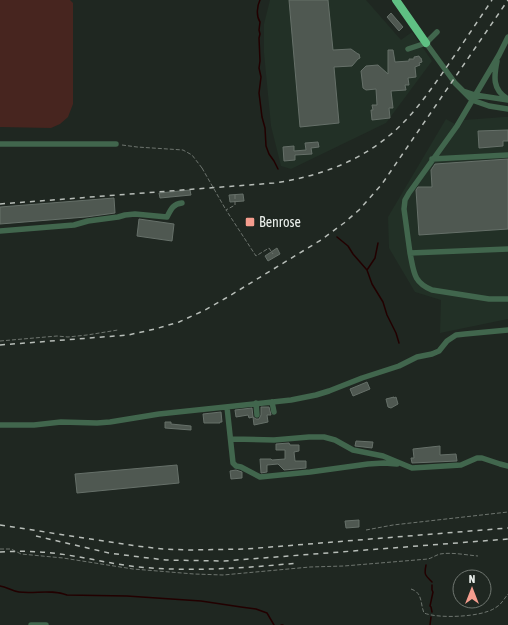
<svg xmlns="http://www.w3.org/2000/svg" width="508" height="625" font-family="'Asap Condensed',sans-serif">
<rect width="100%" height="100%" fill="#1f2721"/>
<path fill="#223026" d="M270,0H366L401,40L412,32L432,61L386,123L291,169L281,166L271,126L264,53V24Z
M504,117H508V319L440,333L441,300L415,292L389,248L388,217L446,119L460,127L464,120Z"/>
<path fill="#47251f" d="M0,0H70L73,3V104L68,117L60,124L51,128L0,127Z"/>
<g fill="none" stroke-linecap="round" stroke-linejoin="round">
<path stroke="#200" stroke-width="1.5" d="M260,0C257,6 256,16 260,22L259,30L260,34L259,38L260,61L259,68L261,77L259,93L262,117L265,128L266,146L269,154L274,161L278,169
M337,237L348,246L353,254L367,270L372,284L383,302L387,315L396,333L399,343
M367,270L375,258L378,243
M426,565C424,575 425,575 432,582
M432,585V590L433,592L430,606L431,607L432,612
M0,586C7,587 12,591 19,592C35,594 52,589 67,595L127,596L201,601L241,607L256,609L267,613L274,625
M281,625H283
M430,625L431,617"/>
</g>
<path fill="#4f5851" stroke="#667069" d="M289,0H328L333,50L351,49L358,54H359L360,58L358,59L352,66L334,67L339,123L300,127Z
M391,13L403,27L399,31L387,17Z
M388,50H393L395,62L409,61V59H414V57L419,56L420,58H421L422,62L419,63L420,65L415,67L416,77L408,78L409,85H405L406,90L391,91L393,108H389L390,118L372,120L371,110H373L372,105H377L376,89L366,90L363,88L361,71L366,66L378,65L388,74Z
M508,130V141H503V146L479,148L478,131Z
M318,142L319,147L311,148L312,154L295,155V160L284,161L283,147L294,146V151L306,150L305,143Z
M508,159V229L419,235L416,190L418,187H432L431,170L435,164Z
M190,190L191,195L160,198L159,193Z
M243,194L244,201L230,202L229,195Z
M114,198L115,213L86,217L0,224V207Z
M139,219L174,224L172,241L137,236Z
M277,248L280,254L268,261L265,256Z
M367,382L370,389L353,396L350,389Z
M394,397V398L396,397L398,404L391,408L388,407L386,399Z
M261,407H269L271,415H267L268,422L254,425L253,417L249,418L248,415L236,417L235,410L252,408L253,417L256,419H259L261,415Z
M221,412L222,422H220V423H204L203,414Z
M165,422H171V424L191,426V430L165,428Z
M356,441L373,442L372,448L355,446Z
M289,443L290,445H299V451L294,452L295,461H306V468L284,470L278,464L267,465V472L261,473L260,459H271L272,460L285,459V450H276V444Z
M440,446V455L456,454L457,461L412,463L411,458H414L413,449Z
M177,465L179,483L77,493L75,474Z
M236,470L242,472V478L231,479L230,471Z
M359,520V527L346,528L345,521Z"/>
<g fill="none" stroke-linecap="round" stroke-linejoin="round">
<path stroke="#6e756f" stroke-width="1" stroke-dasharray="4 2" stroke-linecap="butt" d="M122,145L137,147L183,150L192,155L202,168
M235,195V205L226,210L256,256L269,248L273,254
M0,341L57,336L68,337L87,335L118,330
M366,530L393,525L508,512
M0,549H11L21,554L63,558L133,569L194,574L223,575L310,567L344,566L428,559C432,558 436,555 440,554C452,552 466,555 478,556
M411,589C423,593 420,603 424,613C439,619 482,617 495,608C501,605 504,599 508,594"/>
<path stroke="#41664d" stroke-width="5.5" d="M508,37L499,55L457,126L409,193L405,200L404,209L410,253L508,249
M426,43L455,83L472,100L489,106L508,109
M408,49L426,43L437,32
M497,61C494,76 492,90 508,99
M463,91L475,95L508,100
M0,144H116
M432,159L508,155
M0,231L74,225L88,221L118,217L125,215L135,214L167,217C171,209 173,204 182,203
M410,253C414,272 413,282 432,290L489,299H508
M272,402L274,412
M256,403L257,415
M227,407L233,463L236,466L241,467L260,477L310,472L368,464L384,463L397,464
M0,425H34L61,422L97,423L110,422L159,414L291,400L316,395L329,391L362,378L399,366L417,357L432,354L439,351L447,341L456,335L465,334L508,330
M231,439L274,440L309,437H324L335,440L353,450L383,456L412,468L461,465L477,458H482L500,464L508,466
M31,625H46"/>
<path stroke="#5fc083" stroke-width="8" d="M396,0L426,43"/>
<path stroke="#b7bdb8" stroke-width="1.5" stroke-dasharray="5 5" stroke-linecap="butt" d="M0,204L274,183C316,177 357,163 390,135C407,121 421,103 434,85C454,57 473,28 492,0
M0,345L128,335L155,329L179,322L205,310L226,298L321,240L344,223L359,210L382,184L508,0
M0,525L136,546L163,549L190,550L246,549L508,528
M36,536L109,553L140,557L166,560L224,561L508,539
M0,552C17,551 35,551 52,553C81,556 110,564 139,567C193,572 245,568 298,563"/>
<path stroke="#6e756f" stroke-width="1" stroke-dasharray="4 2" stroke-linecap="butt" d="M202,168L226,210"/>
</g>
<rect fill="#f59d8e" stroke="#1f2721" stroke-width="1.5" x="245" y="217" width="10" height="10" rx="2"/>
<g text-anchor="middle" stroke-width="4" stroke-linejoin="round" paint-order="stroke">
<g font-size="14" fill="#e9eeea" stroke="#1f2721" text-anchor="start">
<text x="259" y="227">Benrose</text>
</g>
</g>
<g transform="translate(472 589)"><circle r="19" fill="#1f2721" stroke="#707771"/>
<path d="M0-3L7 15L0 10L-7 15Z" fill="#f59d8e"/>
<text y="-6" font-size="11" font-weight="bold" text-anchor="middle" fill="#e9eeea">N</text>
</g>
</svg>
